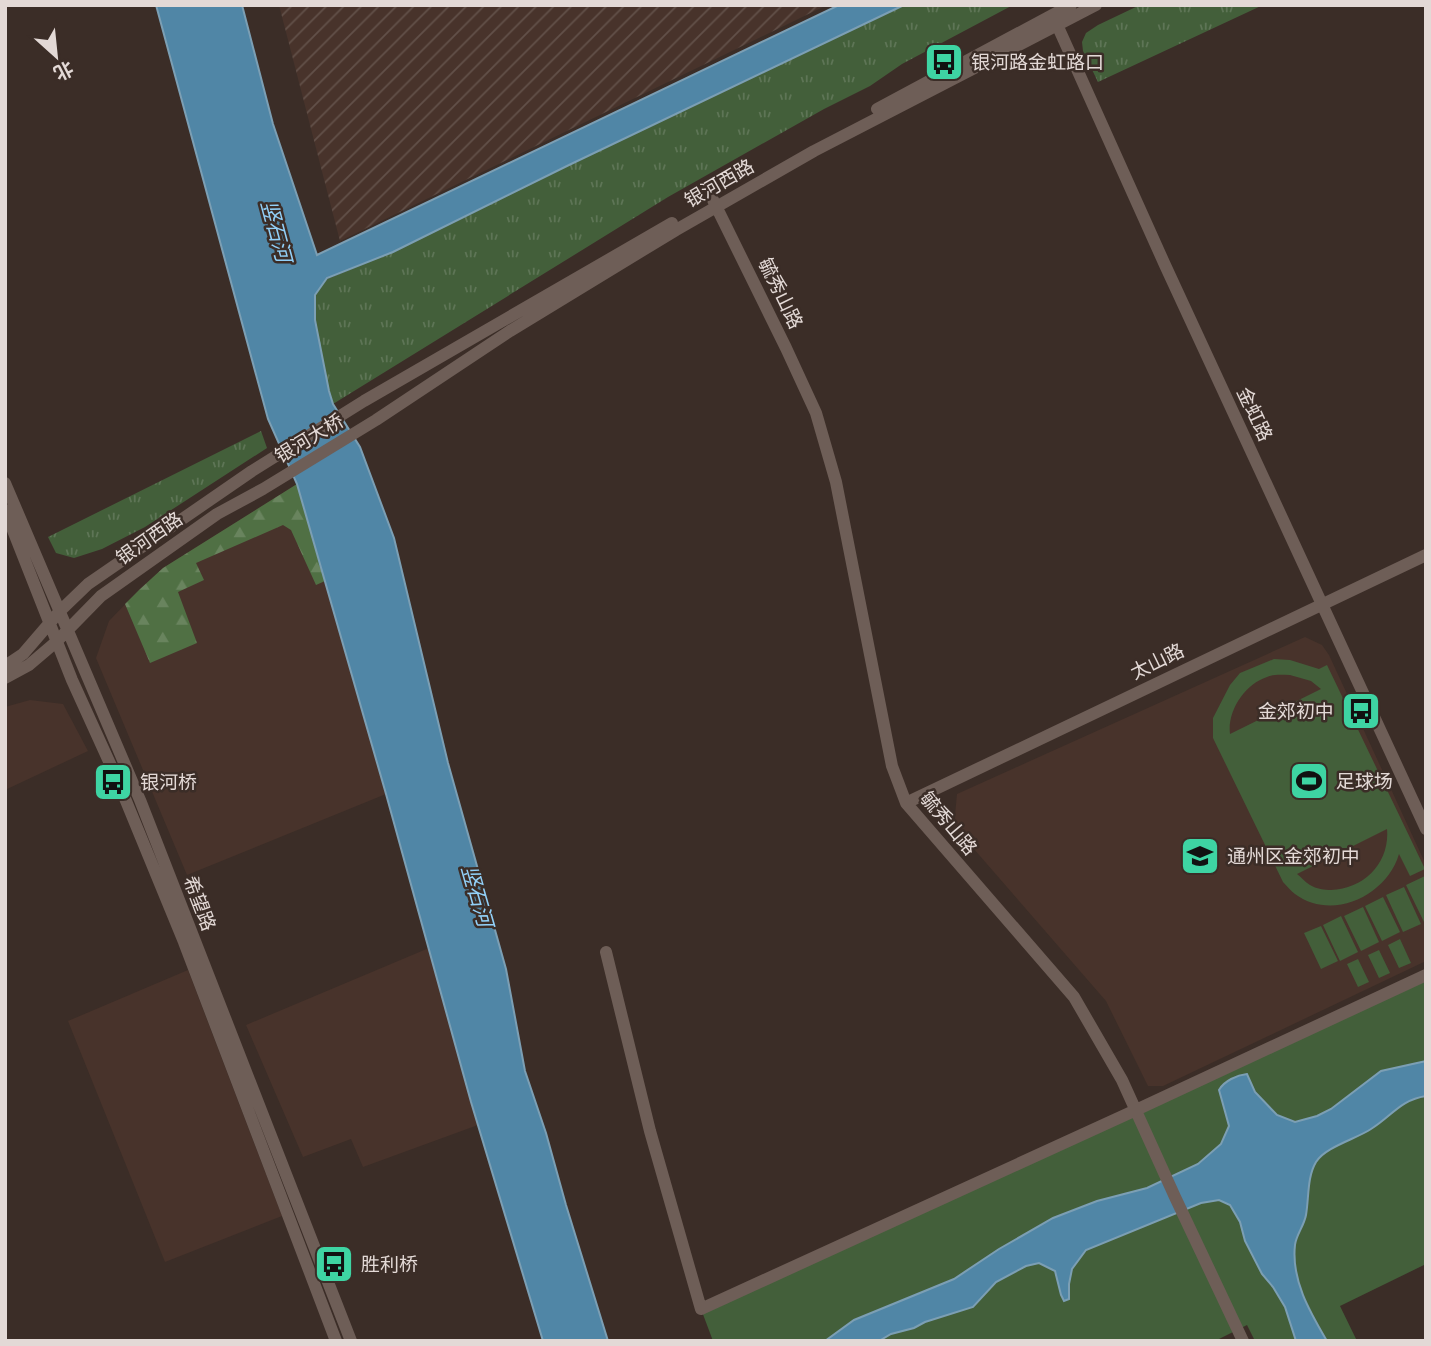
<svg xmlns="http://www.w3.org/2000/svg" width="1431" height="1346" font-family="Lora,'Noto Sans SC',serif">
<defs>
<pattern id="industrial-furrows" width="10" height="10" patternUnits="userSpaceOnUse" patternTransform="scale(1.75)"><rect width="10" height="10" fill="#48332b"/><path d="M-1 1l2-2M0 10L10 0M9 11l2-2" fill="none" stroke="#625049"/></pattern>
<pattern id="grass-tufts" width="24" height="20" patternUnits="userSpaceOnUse" patternTransform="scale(1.75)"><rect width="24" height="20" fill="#435f3a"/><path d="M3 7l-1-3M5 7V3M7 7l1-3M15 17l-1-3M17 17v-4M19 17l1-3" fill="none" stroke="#5e7556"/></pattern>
<pattern id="forest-firs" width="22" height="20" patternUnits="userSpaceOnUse" patternTransform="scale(1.75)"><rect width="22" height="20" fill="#507044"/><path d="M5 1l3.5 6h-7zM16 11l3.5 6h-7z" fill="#69845e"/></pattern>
</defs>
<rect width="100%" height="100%" fill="#3b2d27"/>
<path fill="#48332b" d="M297,484L386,794L187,875L96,658L109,621L139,590L163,568Z
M1305,637L1322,645L1329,655L1426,865V961L1163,1086H1148L1106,1001L954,826L957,794Z
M30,700L63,704L88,751L5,790V707Z
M429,948L478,1125L363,1167L351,1139L303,1157L246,1025Z
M188,970L282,1216L165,1262L68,1021Z"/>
<path fill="url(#industrial-furrows)" d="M279,5H827L340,241Z"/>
<path fill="url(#grass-tufts)" d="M904,5H1013L902,64L870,86L824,109L668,197L333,404L329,391L315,320V295L327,279L393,252L569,165Z
M1140,5H1263L1098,82L1083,51L1082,42L1086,33L1098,25Z
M261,431L267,448L145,527L102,549L74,558L56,553L48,537Z"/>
<path fill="url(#forest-firs)" d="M297,484L325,581L316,585L291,530L283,525L196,563L204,580L178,592L197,643L150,663L125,604L139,590L163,568Z"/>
<path fill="#435f3a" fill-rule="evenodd" d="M1274,659L1290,660L1319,669L1327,665L1425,869L1410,876L1399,854C1387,895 1333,922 1295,894C1291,891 1287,886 1283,882L1213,738V718L1230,685L1240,673ZM1290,675L1311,681L1321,689L1230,734C1227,711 1245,684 1267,677C1274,674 1282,675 1290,675ZM1387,829C1390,862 1365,889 1331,890C1325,890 1316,889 1310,885C1305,882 1301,877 1297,874Z
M1425,876L1426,921L1424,922L1406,885Z
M1404,887L1421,924L1403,932L1386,895Z
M1383,897L1400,932L1382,941L1365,906Z
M1363,907L1379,942L1361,951L1344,916Z
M1341,916L1358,952L1340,961L1323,925Z
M1321,926L1338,961L1321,969L1304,933Z
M1400,939L1411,963L1399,968L1388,945Z
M1379,950L1390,973L1379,978L1368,955Z
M1358,959L1369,982L1358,987L1347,964Z
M1426,975V1264L1340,1306L1357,1341H1255L1247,1325L1215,1341H713L701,1309Z"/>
<path fill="#5086a6" stroke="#7c9fb4" stroke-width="2" d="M156,5H242L273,124L317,255L839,5H904L569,165L393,252L327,278L315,295V320L329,391L333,404L360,447L394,538L448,763L506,969L525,1071L546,1133L566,1205L608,1341H543L471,1102L386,794L297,484L268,419Z
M1426,1061V1096C1400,1100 1392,1116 1371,1129C1356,1139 1325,1147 1316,1162C1307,1177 1309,1198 1306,1215C1304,1226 1296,1235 1295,1245C1291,1280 1310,1312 1327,1341H1296L1285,1307L1273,1287L1262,1274L1245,1241L1240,1222L1230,1205L1219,1200L1201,1203L1086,1250L1072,1269L1069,1284V1299L1064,1301L1061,1295L1055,1271L1039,1263L1026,1266L996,1282L973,1307L925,1322L914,1328L891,1334L879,1341H825L854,1320L954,1279L999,1249L1053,1218L1097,1201L1147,1188L1198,1164L1221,1144L1229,1126L1219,1090C1224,1081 1237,1075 1247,1074L1255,1092L1277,1115L1295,1122L1317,1116L1331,1109L1381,1071Z"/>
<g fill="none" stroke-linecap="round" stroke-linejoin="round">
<path stroke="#6e5e57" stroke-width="12" d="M1054,18L1165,265L1426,829
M877,109L1071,5
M713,200L786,348L816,413L836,482L892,766L906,803L1074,997L1122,1080L1175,1197L1243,1341
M5,483L140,800L351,1341
M5,510L72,680L117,779L184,942L336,1341
M5,666L23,654L60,611L88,584L252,471L364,401L672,223
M5,678L29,665L56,642L101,596L217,514L263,489L376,420L510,331L676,230L814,151L1096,5
M906,803L1426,555
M606,952L650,1131L701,1309L1136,1110L1426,975"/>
</g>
<defs>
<g id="bus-square" transform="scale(2.0125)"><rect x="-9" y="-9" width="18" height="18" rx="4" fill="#3ed4a3" stroke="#3b2d27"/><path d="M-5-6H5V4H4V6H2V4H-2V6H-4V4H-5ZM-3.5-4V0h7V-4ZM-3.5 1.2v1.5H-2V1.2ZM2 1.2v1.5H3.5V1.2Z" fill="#111"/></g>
<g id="stadium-square" transform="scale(2.0125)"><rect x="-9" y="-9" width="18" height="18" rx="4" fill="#3ed4a3" stroke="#3b2d27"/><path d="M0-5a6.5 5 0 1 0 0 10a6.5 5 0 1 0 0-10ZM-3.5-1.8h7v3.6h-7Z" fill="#111"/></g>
<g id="school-square" transform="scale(2.0125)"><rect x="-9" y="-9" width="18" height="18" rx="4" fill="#3ed4a3" stroke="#3b2d27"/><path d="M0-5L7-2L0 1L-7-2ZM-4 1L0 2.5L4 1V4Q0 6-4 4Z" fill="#111"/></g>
</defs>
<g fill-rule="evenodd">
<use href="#bus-square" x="944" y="62"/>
<use href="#bus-square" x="1361" y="711"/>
<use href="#stadium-square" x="1309" y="781"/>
<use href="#bus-square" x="113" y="782"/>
<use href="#school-square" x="1200" y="856"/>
<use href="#bus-square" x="334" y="1264"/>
</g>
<g text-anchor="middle" stroke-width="5" stroke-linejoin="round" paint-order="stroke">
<g font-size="19" fill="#e3d9d6" stroke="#3b2d27" text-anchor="start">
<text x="971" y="69">银河路金虹路口</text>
<text x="1334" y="718" text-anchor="end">金郊初中</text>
<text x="1336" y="788">足球场</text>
<text x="140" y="789">银河桥</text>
<text x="1227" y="863">通州区金郊初中</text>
<text x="361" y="1271">胜利桥</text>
</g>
<g font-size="19" fill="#e3d9d6" stroke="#3b2d27">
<text transform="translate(719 183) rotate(-30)" y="7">银河西路</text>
<text transform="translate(781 293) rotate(64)" y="7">毓秀山路</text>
<text transform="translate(1255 414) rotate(65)" y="7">金虹路</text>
<text transform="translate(309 438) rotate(-31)" y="7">银河大桥</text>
<text transform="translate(149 538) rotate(-35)" y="7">银河西路</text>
<text transform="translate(1157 661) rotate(-26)" y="7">太山路</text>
<text transform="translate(949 823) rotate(50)" y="7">毓秀山路</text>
<text transform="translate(200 903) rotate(69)" y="7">希望路</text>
</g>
<g font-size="21" font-style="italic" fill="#92d0f8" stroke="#3b2d27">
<text transform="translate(276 231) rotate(75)" y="7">竖石河</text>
<text transform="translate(477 896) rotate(74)" y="7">竖石河</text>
</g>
</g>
<rect width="1431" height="1346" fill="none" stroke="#e3d9d6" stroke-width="14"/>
<g transform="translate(56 56) rotate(153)" stroke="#3b2d27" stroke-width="5" paint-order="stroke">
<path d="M0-5L12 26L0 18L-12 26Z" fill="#e3d9d6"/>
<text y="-10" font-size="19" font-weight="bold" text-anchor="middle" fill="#e3d9d6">北</text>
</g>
</svg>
